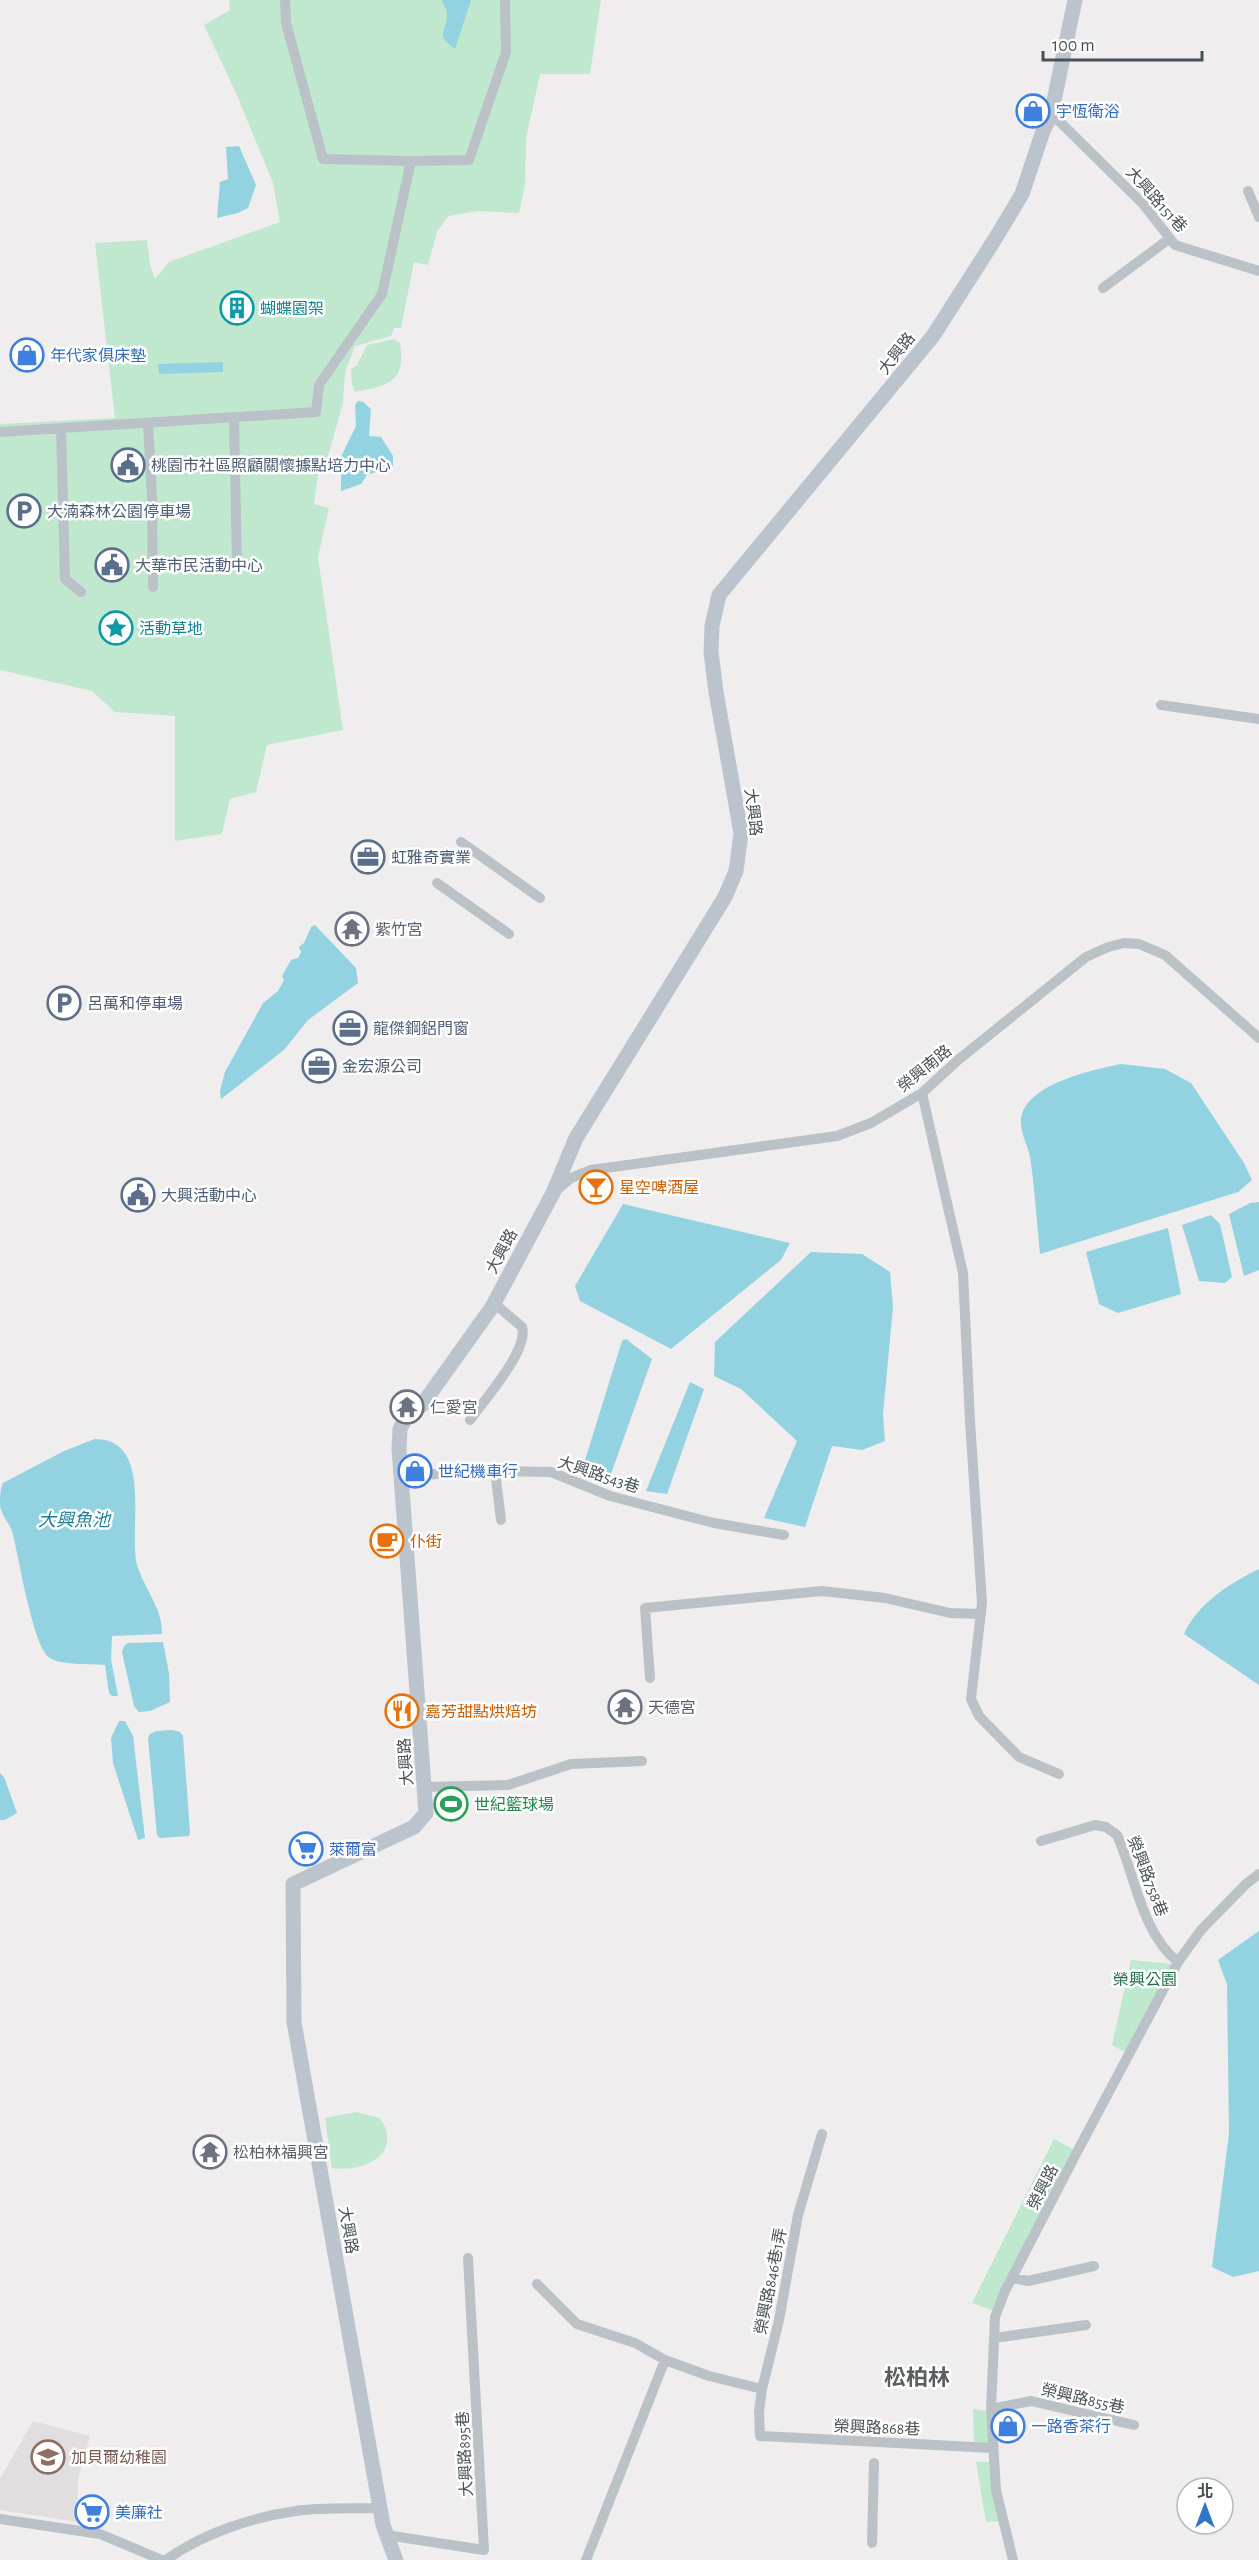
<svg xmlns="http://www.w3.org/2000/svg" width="1259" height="2560" font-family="'Alegreya Sans','Noto Sans TC',sans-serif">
<rect width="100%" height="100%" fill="#efeded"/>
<path fill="#e0dede" d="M33,2421L90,2436L78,2480L77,2522L0,2510V2479Z"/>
<path fill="#c0e8cf" d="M229,0H601L590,74H540L526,139L525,185L519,213L478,211L448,216L437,232L428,265L414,262L401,328H394L391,336L355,346L345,373L343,403L325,467L319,468L314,504L329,508L318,557L343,730L267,745L256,792L230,799L222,834L175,841V716L115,712L92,691L0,670V424L115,418L95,243L147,240L150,264L155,279L169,262L280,222L273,183L236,93L204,25L230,10Z
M394,339L400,343C407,382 388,386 355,392L352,385L351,369L357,365L367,345Z
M461,1790L462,1813L442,1814L441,1795L444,1792Z
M1131,1960L1173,1964L1125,2052L1112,2045Z
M356,2112L380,2118C404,2154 364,2173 332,2168L325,2118Z
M1054,2139L1073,2149L992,2310L972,2303Z
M973,2409L987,2411L990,2445L974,2443Z
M976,2462H991L1000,2521L986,2522Z"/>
<path fill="#93d2e0" d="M442,0H471L455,49C434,34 447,32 447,14C447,10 443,4 442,0Z
M239,146L256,185L248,208L238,213L217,218L220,182L228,179L226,147Z
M223,362V372L159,374L158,364Z
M358,401L363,402L371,409L369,436L381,437L393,456V466L367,475L361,484L341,491V457L356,426L355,405Z
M315,925L356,968L358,983L308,1020L284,1050L221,1099L220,1091L225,1072L263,1003L278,991L284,980L282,976L291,960L298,958L301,952L299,947L304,943L311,927Z
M1121,1064L1165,1069L1191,1083L1244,1163L1252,1180L1238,1192L1040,1254C1037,1224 1035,1193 1031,1163C1030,1149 1021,1136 1021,1123C1020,1085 1092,1070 1121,1064Z
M1259,1202V1270L1244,1276L1229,1214L1250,1203Z
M623,1204L790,1243L781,1260L671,1349L580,1301L575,1286Z
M1211,1215L1220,1224L1232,1277L1225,1283L1199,1281L1182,1225Z
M1168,1228L1181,1294L1118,1313L1099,1304L1086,1252Z
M811,1252L862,1254L890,1272L893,1307L883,1414L885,1441L862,1450L832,1446L805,1527L764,1518L797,1441L741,1389L714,1376L715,1342Z
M626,1339L652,1359L607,1485L581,1473L622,1341Z
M690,1382L704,1389L667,1494L646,1491Z
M95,1439C154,1439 128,1530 137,1565C144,1588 163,1609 162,1634L112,1636L111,1659L118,1696H112L109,1693L105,1665C92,1664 60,1665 50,1658C33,1648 19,1557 13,1535C11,1524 1,1516 0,1505C0,1498 0,1489 3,1483L64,1451Z
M1259,1569V1685L1184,1634C1197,1604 1230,1583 1259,1569Z
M163,1642L169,1673L170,1702L150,1711L139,1712L134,1706L122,1652L124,1646L128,1643Z
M119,1721H125L133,1736L145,1838L138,1840L113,1763L111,1738Z
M172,1730L180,1732L183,1736L190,1832L189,1836L160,1838L157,1835L148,1738L150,1734L157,1731Z
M0,1773L4,1777L17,1813L5,1820H0Z
M1259,1931V2271L1233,2277L1212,2267L1229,2134L1227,1984L1218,1960Z"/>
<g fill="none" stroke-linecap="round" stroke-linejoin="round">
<path stroke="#bac2c8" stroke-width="10" d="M285,0L286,23L323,159L411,161L469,160L506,52L505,0
M1051,115L1060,122L1143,204L1175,245L1259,271
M1248,191L1259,217
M1103,288L1169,239
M234,417L237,567
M148,423L152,499L153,587
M61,428L65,579L81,592
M0,432L316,412L319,385L382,294L411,161
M1161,705L1259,719
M461,842L540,898
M437,883L509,934
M922,1093L963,1273L970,1421L982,1603L971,1699L979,1716L1019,1757L1059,1774
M555,1191L571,1178L591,1170L837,1136L871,1123L922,1093L958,1060L1086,957L1108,947L1124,943L1139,944L1165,955L1259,1038
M470,1420C484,1400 529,1350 522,1327L494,1303
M495,1471L501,1520
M401,1476L495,1471L551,1472L610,1496L714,1523L784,1535
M650,1678L645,1608L822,1591L885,1598L950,1613L981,1614
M424,1787L508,1785L571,1764L642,1761
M1041,1841L1095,1825L1106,1827L1117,1835C1135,1875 1142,1934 1178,1962
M822,2134L798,2215L779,2320L762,2389L759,2412L760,2436L993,2448
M1012,2278L1028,2281L1094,2266
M537,2284L577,2324L635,2343L665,2360L709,2376L762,2389
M994,2338L1086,2325
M991,2409L1031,2401L1134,2425
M0,2519L100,2534L162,2560
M386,2535L484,2550L468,2258
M872,2543L874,2463
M166,2560C202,2534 252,2517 296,2511C324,2507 353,2509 380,2508
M586,2560L665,2360
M1013,2560L996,2490L991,2409L995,2317L1005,2291L1077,2152L1178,1962L1201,1930L1246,1884L1259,1874"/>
<path stroke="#bbc4cd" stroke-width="15" d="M396,2560L383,2525L294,2022L293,1884L414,1827L426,1813L399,1449L400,1429L404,1421L422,1405L492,1307L553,1193L576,1138L725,897L736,871L741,833L716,692L711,652L712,626L719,595L933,336L995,239L1022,194L1043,131L1051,115L1075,0"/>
</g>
<defs>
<g id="shop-ring" transform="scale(1.725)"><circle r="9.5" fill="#fff" stroke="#3f7fe0" stroke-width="1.5"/><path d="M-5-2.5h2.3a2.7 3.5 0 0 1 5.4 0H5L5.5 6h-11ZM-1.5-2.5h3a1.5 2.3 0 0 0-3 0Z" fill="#3f7fe0"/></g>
<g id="building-ring" transform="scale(1.725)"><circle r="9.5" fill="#fff" stroke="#0f9aa8" stroke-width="1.5"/><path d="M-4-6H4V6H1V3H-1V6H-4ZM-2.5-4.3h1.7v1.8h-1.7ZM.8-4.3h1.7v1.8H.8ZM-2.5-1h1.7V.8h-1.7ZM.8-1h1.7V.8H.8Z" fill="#0f9aa8"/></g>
<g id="civic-ring" transform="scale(1.725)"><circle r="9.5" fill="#fff" stroke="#5c6f8a" stroke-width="1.5"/><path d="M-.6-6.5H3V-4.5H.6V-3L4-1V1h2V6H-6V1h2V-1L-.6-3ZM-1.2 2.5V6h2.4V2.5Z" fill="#5c6f8a"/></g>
<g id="parking-ring" transform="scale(1.725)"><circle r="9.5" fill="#fff" stroke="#5c6f8a" stroke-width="1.5"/><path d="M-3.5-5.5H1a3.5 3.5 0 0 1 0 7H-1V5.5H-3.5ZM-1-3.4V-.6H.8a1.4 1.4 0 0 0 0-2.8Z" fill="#5c6f8a"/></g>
<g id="sight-ring" transform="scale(1.725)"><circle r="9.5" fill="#fff" stroke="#0f9aa8" stroke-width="1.5"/><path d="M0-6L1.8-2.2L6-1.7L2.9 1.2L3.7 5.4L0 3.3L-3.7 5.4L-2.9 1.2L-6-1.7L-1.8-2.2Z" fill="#0f9aa8"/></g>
<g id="office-ring" transform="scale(1.725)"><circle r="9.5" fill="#fff" stroke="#5c6f8a" stroke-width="1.5"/><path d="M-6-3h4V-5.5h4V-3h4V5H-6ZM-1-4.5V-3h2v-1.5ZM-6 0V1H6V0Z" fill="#5c6f8a"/></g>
<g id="temple-ring" transform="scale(1.725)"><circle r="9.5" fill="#fff" stroke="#6b7280" stroke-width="1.5"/><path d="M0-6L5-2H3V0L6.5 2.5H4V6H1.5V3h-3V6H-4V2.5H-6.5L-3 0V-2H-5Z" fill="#6b7280"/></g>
<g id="bar-ring" transform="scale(1.725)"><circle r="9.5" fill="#fff" stroke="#e8710a" stroke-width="1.5"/><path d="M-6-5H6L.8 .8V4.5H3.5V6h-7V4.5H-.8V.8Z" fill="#e8710a"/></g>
<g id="cafe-ring" transform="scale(1.725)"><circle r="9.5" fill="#fff" stroke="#e8710a" stroke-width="1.5"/><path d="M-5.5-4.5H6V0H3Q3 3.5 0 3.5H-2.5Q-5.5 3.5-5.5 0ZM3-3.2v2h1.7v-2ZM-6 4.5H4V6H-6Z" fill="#e8710a"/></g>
<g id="restaurant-ring" transform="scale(1.725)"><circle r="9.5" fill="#fff" stroke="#e8710a" stroke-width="1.5"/><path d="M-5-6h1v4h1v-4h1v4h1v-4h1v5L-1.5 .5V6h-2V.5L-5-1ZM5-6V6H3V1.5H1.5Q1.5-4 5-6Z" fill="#e8710a"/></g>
<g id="stadium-ring" transform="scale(1.725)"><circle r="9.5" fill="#fff" stroke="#2e9e5b" stroke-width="1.5"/><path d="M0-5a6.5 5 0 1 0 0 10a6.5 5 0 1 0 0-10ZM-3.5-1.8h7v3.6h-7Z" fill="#2e9e5b"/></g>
<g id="supermarket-ring" transform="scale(1.725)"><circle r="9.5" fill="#fff" stroke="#3f7fe0" stroke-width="1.5"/><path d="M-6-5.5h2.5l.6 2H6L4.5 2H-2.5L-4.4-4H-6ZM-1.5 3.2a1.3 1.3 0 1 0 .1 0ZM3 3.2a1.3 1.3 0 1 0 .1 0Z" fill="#3f7fe0"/></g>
<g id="school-ring" transform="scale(1.725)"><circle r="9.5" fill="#fff" stroke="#8d6e63" stroke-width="1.5"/><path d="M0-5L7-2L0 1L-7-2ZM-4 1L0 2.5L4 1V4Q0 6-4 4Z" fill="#8d6e63"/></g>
</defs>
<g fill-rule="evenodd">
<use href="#shop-ring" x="1033" y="111"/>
<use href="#building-ring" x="237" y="308"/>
<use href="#shop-ring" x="27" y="355"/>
<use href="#civic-ring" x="128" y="465"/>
<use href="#parking-ring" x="24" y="511"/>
<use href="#civic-ring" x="112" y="565"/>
<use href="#sight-ring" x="116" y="628"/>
<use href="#office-ring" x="368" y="857"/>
<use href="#temple-ring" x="352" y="929"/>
<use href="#parking-ring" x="64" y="1003"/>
<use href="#office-ring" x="350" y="1028"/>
<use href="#office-ring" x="319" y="1066"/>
<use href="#bar-ring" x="596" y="1187"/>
<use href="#civic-ring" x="138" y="1195"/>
<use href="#temple-ring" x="407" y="1407"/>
<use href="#shop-ring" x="415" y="1471"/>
<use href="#cafe-ring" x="387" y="1541"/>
<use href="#temple-ring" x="625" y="1707"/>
<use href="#restaurant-ring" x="402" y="1711"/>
<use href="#stadium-ring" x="451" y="1804"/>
<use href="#supermarket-ring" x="306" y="1849"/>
<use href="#temple-ring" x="210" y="2152"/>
<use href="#shop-ring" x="1008" y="2426"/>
<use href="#school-ring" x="48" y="2457"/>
<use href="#supermarket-ring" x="92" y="2512"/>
</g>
<g text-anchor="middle" stroke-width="5" stroke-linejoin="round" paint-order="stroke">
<g font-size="16" fill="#366cbe" stroke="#fff" text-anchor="start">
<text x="1056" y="117">宇恆衛浴</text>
<text x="50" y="361">年代家俱床墊</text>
<text x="438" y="1477">世紀機車行</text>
<text x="329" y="1855">萊爾富</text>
<text x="1031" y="2432">一路香茶行</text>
<text x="115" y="2518">美廉社</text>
</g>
<g font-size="16" fill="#485158" stroke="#fff">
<text transform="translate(1157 199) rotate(48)" y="6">大興路151巷</text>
<text transform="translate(896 353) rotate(-52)" y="6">大興路</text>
<text transform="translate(754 812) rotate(83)" y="6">大興路</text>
<text transform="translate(924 1068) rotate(-39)" y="6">榮興南路</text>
<text transform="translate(501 1251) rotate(-62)" y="6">大興路</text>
<text transform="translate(599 1474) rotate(18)" y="6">大興路543巷</text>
<text transform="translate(405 1762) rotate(-94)" y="6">大興路</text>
<text transform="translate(1148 1876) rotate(69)" y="6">榮興路758巷</text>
<text transform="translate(1042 2187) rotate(-63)" y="6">榮興路</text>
<text transform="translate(349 2230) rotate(80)" y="6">大興路</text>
<text transform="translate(770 2281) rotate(-79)" y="6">榮興路846巷1弄</text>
<text transform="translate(1083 2398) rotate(13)" y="6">榮興路855巷</text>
<text transform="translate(877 2427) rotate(2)" y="6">榮興路868巷</text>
<text transform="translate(464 2454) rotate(-93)" y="6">大興路895巷</text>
</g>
<g font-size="16" fill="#0d838f" stroke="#fff" text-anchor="start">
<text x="260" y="314">蝴蝶園架</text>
<text x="139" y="634">活動草地</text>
</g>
<g font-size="16" fill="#4e5e75" stroke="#fff" text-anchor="start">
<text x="151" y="471">桃園市社區照顧關懷據點培力中心</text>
<text x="47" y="517">大湳森林公園停車場</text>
<text x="135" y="571">大華市民活動中心</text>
<text x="391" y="863">虹雅奇實業</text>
<text x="87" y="1009">呂萬和停車場</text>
<text x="373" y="1034">龍傑鋼鋁門窗</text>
<text x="342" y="1072">金宏源公司</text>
<text x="161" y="1201">大興活動中心</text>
</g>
<g font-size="16" fill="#5b616d" stroke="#fff" text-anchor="start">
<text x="375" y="935">紫竹宮</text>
<text x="430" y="1413">仁愛宮</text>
<text x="648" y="1713">天德宮</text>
<text x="233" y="2158">松柏林福興宮</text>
</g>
<g font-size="16" fill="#c56008" stroke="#fff" text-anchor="start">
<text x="619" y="1193">星空啤酒屋</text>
<text x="410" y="1547">仆街</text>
<text x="425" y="1717">嘉芳甜點烘焙坊</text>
</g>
<g font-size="16" fill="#27864d" stroke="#fff" text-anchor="start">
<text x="474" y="1810">世紀籃球場</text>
</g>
<g font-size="16" fill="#226f47" stroke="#fff">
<text x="1145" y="1985">榮興公園</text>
</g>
<g font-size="16" fill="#785e54" stroke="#fff" text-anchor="start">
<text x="71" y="2463">加貝爾幼稚園</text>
</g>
<g font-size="18" font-style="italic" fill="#1e7f95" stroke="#fff">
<text x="74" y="1526">大興魚池</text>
</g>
<g font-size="22" font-weight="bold" fill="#5a5e61" stroke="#fff">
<text x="917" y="2385">松柏林</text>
</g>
</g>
<g transform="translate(1205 2506)"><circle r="28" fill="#ffffff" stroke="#b6b9bc" stroke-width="1.5"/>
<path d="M0-4.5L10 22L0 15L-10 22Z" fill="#2f76c7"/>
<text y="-9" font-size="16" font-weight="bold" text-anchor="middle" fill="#485158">北</text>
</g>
<path d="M1043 51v9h159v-9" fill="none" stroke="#485158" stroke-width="3"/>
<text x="1052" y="51" font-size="18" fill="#485158" stroke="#ffffff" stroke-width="4.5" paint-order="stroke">100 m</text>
</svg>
